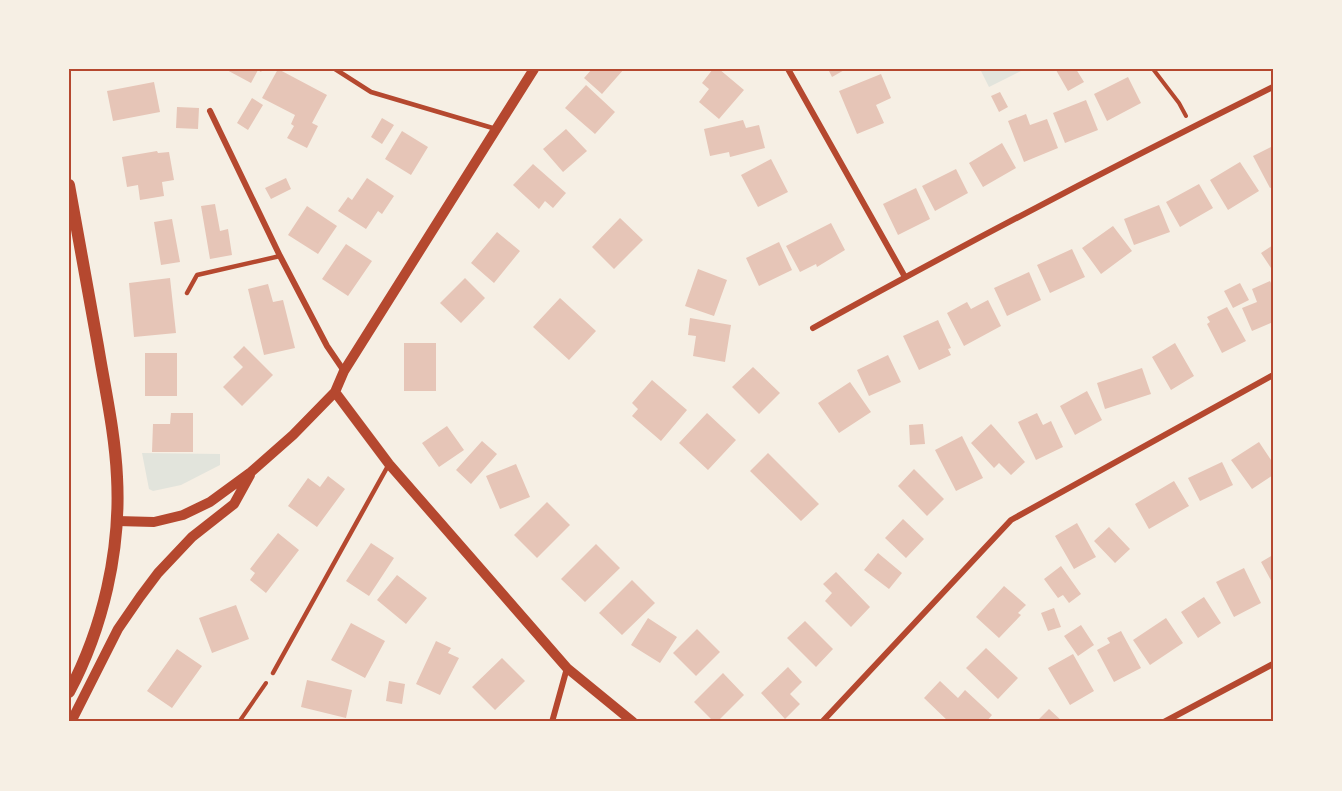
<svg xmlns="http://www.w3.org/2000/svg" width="1342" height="791" font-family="Montserrat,sans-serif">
<rect width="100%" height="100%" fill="#f6efe4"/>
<path fill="#e2e4dc" d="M980,69H1025L989,87Z
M142,453L220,454V465L181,485L153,491L149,489Z"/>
<path fill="#e6c5b7" d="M225,69H263L261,72L258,70L251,83Z
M278,69L327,95L312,123L318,126L307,148L287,138L294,126L291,124L295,115L262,98Z
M592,69H624L602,94L584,78Z
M713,69H719L744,90L719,119L699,102L709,89L702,83Z
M828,69H846L832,77Z
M1058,69H1076L1084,82L1068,91L1056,70Z
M881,74L891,98L876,105L884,123L857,134L839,91Z
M1128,77L1141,103L1107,121L1094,94Z
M154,82L160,112L113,121L107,91Z
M586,85L615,112L595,134L565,108Z
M1000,92L1008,107L999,112L991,96Z
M252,98L263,105L248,130L237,123Z
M1086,100L1098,130L1065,143L1053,113Z
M177,107L199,108L198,129L176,128Z
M1026,114L1030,125L1047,119L1058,148L1024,162L1008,121Z
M382,118L394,125L382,144L371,137Z
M743,120L746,128L759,125L765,148L730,157L729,152L710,156L704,129Z
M566,129L587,151L563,172L543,149Z
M402,131L428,147L411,175L385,159Z
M1002,143L1016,168L983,187L969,163Z
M1273,146V187L1270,188L1253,156Z
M157,151L158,153L169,152L174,180L162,182L164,196L140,200L138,185L127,187L122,157Z
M771,159L788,192L758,207L741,175Z
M1240,162L1259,191L1228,210L1210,180Z
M533,164L566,193L553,208L545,201L539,209L513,185Z
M956,169L968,193L935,211L922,186Z
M286,178L291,189L271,199L265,188Z
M367,178L394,196L382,214L378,211L366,229L338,211L348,197L352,200Z
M1199,184L1213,208L1180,227L1166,202Z
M916,188L930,219L898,235L883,204Z
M215,204L220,231L228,229L232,255L210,259L201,206Z
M1159,205L1170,232L1134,245L1124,219Z
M307,206L337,226L318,254L288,235Z
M620,218L643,240L614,269L592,247Z
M172,219L180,262L161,265L154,222Z
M831,223L845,250L817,267L816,264L800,272L786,246Z
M1113,226L1132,251L1101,274L1082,248Z
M497,232L520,251L494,283L471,263Z
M779,242L792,270L759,286L746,258Z
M346,244L372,261L348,296L322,279Z
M1273,245V271L1261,253Z
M1072,249L1085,277L1050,293L1037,265Z
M698,269L727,280L714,316L685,306Z
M1029,272L1041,300L1007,316L994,288Z
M170,278L176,333L134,337L129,283Z
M465,278L485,298L461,323L440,303Z
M1270,281L1273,287V322L1252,331L1242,308L1257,302L1252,289Z
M1240,283L1249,300L1233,308L1224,291Z
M268,284L273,302L283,300L295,348L264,355L248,289Z
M560,298L596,331L569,360L533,327Z
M988,300L1001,326L964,346L947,313L967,302L971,309Z
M1227,307L1246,341L1222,353L1207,324L1210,322L1207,317Z
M690,318L731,325L725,362L693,356L696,336L688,335Z
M938,320L951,348L948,349L951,355L919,370L903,336Z
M404,343H436V391H404Z
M1175,343L1194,376L1171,390L1152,357Z
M244,346L273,375L242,406L223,387L243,367L233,357Z
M145,353H177V396H145Z
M888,355L901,382L869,396L857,370Z
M753,367L780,393L759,414L732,387Z
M1142,368L1151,394L1105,409L1097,383Z
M652,380L687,410L661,441L632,416L638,409L632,403Z
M850,382L871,412L839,433L818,403Z
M1087,391L1102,420L1075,435L1060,406Z
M171,413H193V452H152L153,424H170Z
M707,413L736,440L708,470L679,443Z
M1037,413L1043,425L1051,421L1063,447L1036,460L1018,422Z
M923,424L925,444L910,445L909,425Z
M991,424L1025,462L1011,475L999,463L994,468L971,443Z
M447,426L464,450L439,467L422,443Z
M962,436L983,478L956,491L935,450Z
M482,441L497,454L471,484L456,470Z
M1259,442L1273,463V475L1252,489L1231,460Z
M768,453L819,504L801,521L750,471Z
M1222,462L1233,485L1200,501L1188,478Z
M516,464L530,497L500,509L486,476Z
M914,469L944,499L927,516L898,486Z
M328,476L345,489L317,527L288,506L308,478L320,487Z
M1174,481L1189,506L1149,529L1135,504Z
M547,502L570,525L537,558L514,535Z
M903,519L924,539L906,558L885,538Z
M1077,523L1096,557L1074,569L1055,536Z
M1109,527L1130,549L1115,563L1094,541Z
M278,533L299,550L266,593L250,580L255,573L250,569Z
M371,543L394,558L369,596L346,581Z
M596,544L620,568L585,602L561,579Z
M878,553L902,573L889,589L864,570Z
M1273,555V584L1261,562Z
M1061,566L1081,594L1069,603L1063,595L1058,598L1044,579Z
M1244,568L1261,603L1234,617L1216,582Z
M836,572L870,607L851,627L825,601L832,593L823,584Z
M397,575L427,598L406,624L377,600Z
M632,580L655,603L622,635L599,613Z
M1004,586L1026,605L1018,613L1021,615L999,638L976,617Z
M1204,597L1221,623L1198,638L1181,612Z
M236,605L249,639L212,653L199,618Z
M1054,608L1061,627L1048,631L1041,613Z
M648,618L677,637L660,663L631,645Z
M1166,618L1183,643L1150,665L1133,640Z
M805,621L833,649L816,667L787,638Z
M351,623L385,641L365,678L331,660Z
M1081,625L1094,645L1078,656L1064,636Z
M697,629L720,652L696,676L673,653Z
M1121,631L1141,668L1114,682L1097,650L1110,643L1107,638Z
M436,641L451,648L448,653L459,658L440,695L416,684Z
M986,648L1018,678L998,699L966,668Z
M177,649L202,666L172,708L147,691Z
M1073,654L1094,691L1070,705L1048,668Z
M502,658L525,681L495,710L472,687Z
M788,667L802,682L790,694L800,704L785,719L761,693Z
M723,673L744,695L717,722H714L694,702Z
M307,680L352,690L346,718L301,707Z
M389,681L405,684L402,704L386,701Z
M940,681L958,698L965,690L992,715L986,722H949L924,698Z
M1049,709L1063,722H1036Z"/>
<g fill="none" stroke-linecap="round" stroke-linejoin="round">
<path stroke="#b5482f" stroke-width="4" d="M1153,69L1179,103L1186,116
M239,722L266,683"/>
<path stroke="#b5482f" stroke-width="4.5" d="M335,69L371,92L496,129
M187,293L197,275L280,256
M273,673L389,464"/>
<path stroke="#b5482f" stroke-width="6" d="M788,69L905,277
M210,111L280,256L327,346L344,371
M813,328C964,244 1118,164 1273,87
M552,722L567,668
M822,722L1011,520L1273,375
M1164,722L1273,664"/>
<path stroke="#b5482f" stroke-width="10" d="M335,392L389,464L567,668L633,722
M117,521L154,522L183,515L210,502L251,472L293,435L335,392L344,371L534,69
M71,722L118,629L140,597L158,573L192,537L234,504L250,475"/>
<path stroke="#b5482f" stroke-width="12" d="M69,185C79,238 88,292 98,346C105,389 115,433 117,477C121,550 103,628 69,692"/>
</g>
<rect width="1342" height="791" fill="none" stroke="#f6efe4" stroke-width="141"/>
<rect x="70" y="70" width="1202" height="650" fill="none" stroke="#b5482f" stroke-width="2"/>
</svg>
